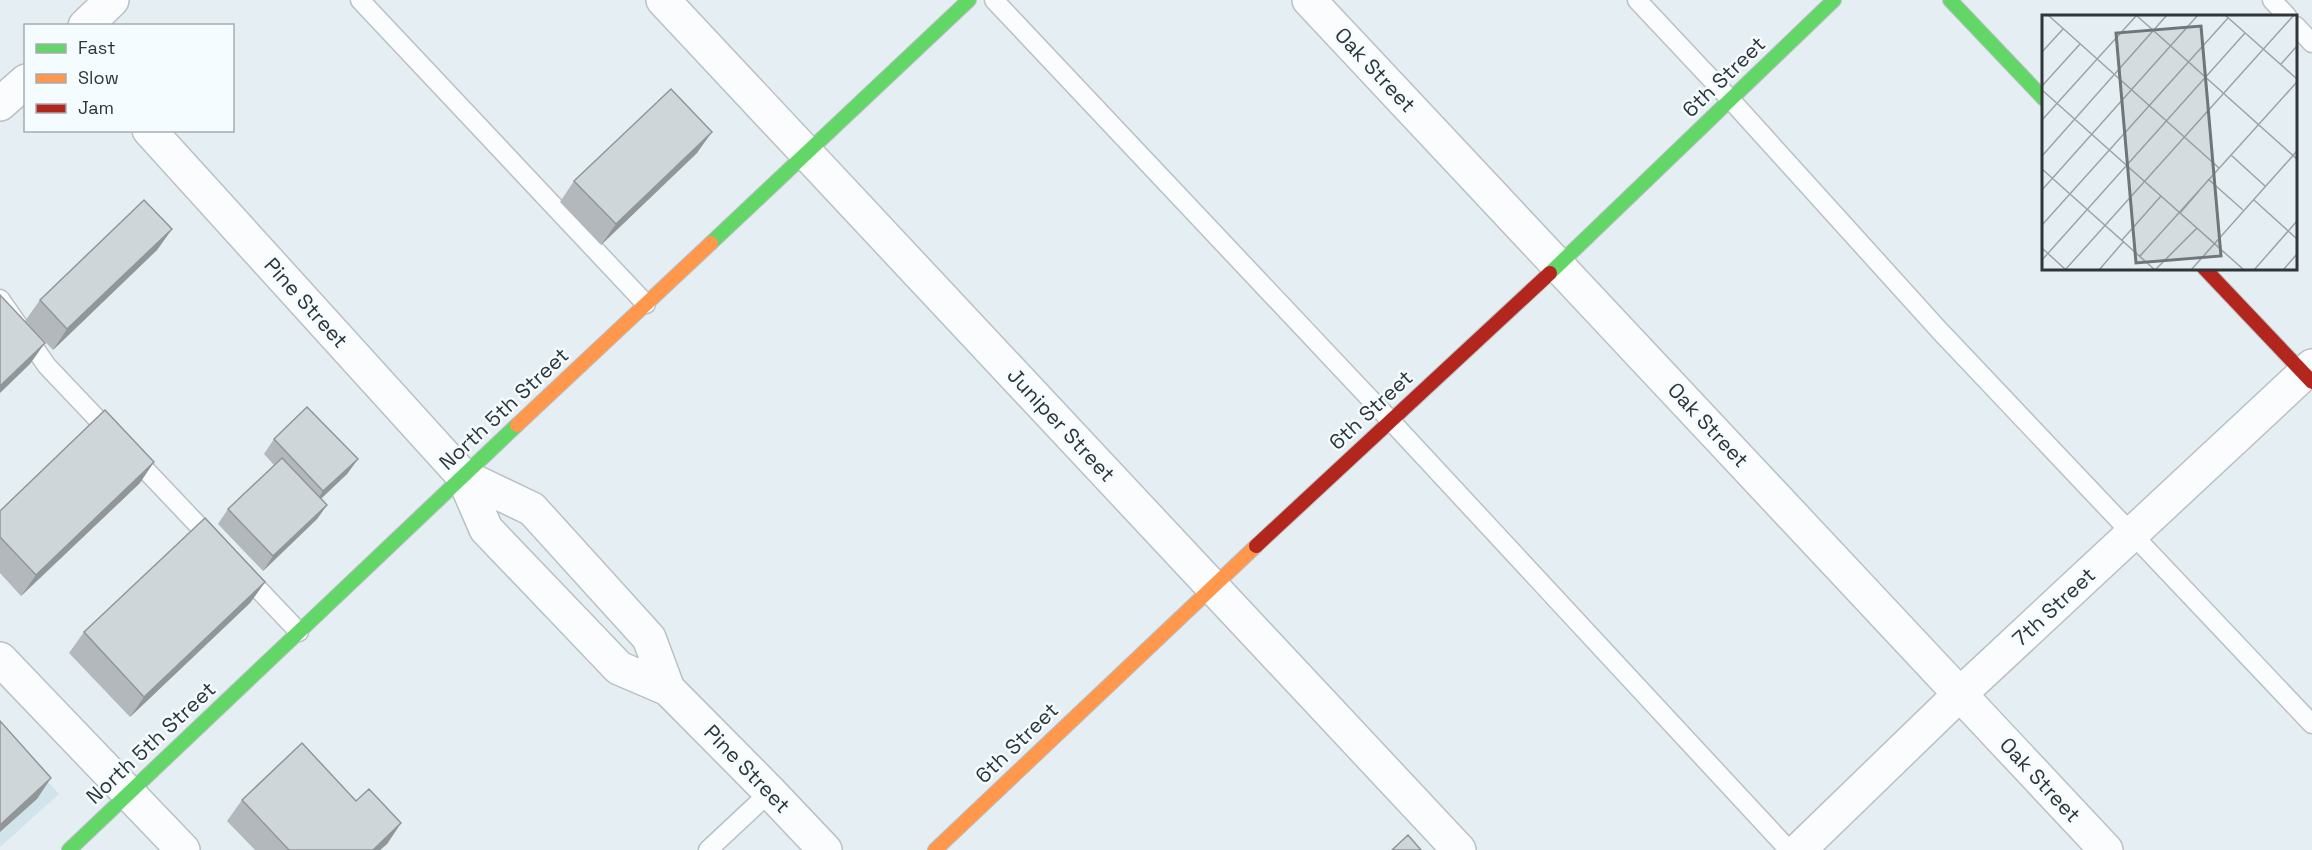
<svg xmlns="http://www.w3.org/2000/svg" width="2312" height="850" font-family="'Space Grotesk',sans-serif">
<rect width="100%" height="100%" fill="#e5eef2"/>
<path fill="#d1e3eb" d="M0,731L59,794L0,847Z"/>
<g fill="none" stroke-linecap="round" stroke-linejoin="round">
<g stroke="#bac1c5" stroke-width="21">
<path id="lane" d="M360,0L646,304
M994,0L1390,420L1789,850
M1637,0L1730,99L1939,330L2312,724
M2272,0L2287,16
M2296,26L2312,43
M0,299L47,366L215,543
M244,574L299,632
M708,850L770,792"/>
</g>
<g stroke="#bac1c5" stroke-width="36">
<path id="street" d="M663,0L1459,850
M1309,0L2106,850
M85,26L112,0
M0,104L26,81
M149,130L463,476L486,529L596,644L619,668L668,689L770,792L825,850
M463,476L532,509L649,638L668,689
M0,659L183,850
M1799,850L1960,694L2312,366"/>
</g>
<g stroke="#bac1c5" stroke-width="16">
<path id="fast" d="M1950,0L2044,99
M711,243L969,0
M1550,273L1834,0
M69,850L517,425"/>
</g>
<g stroke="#bac1c5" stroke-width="16">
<path id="slow" d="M517,425L711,243
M935,850L1256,546"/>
</g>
<g stroke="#bac1c5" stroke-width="16">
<path id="jam" d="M2204,268L2312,382
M1256,546L1550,273"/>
</g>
<use href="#lane" stroke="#fbfcfd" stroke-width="18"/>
<use href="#street" stroke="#fbfcfd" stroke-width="33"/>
<use href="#fast" stroke="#63d668" stroke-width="14"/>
<use href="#slow" stroke="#ff974d" stroke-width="14"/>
<use href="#jam" stroke="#b3261e" stroke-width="14"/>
</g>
<path fill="#b2b8bb" d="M697,153L601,245L560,202L574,181Z
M172,229L157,250L53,350L25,321L40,300Z
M274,439L358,459L347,474L321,499L327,505L317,519L263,571L218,524L228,509L274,465L264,454Z
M140,483L21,596L0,573V511Z
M265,582L250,603L130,717L69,653L84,632Z
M242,800L356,801L401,823L387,844L380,850H255L227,821Z"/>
<path fill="#919698" d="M712,132L697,153L601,245L616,224Z
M172,229L157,250L53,350L67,329Z
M45,343L30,364L0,393V386Z
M358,459L347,474L313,506L323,491Z
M154,462L140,483L21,596L36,575Z
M327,505L317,519L263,571L273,556Z
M265,582L250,603L130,717L144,697Z
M51,778L37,799L0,832V825Z
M401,823L387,844L380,850H373Z"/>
<path fill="#cfd6d9" stroke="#919698" stroke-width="1.5" d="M671,89L712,132L616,224L574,181Z
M144,200L172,229L67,329L40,300Z
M0,295L45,343L0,386Z
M307,407L358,459L323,491L274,439Z
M105,410L154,462L36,575L0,537V511Z
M282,458L327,505L273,556L228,509Z
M205,518L265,582L144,697L84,632Z
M0,721L51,778L0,825Z
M302,743L356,801L369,789L401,823L373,850H289L242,800Z
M1408,835L1421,850H1392Z"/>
<g text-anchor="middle" stroke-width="5" stroke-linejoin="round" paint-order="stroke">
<g font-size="21" fill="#2f3538" stroke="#f5fcff">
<text transform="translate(1375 70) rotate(47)" y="7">Oak Street</text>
<text transform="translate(1724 77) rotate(-44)" y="7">6th Street</text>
<text transform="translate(306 303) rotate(48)" y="7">Pine Street</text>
<text transform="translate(504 409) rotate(-43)" y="7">North 5th Street</text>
<text transform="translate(1371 410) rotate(-43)" y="7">6th Street</text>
<text transform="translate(1061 425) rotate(47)" y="7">Juniper Street</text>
<text transform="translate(1708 425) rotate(47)" y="7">Oak Street</text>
<text transform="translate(2054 607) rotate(-43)" y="7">7th Street</text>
<text transform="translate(151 743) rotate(-43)" y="7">North 5th Street</text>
<text transform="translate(1017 743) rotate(-44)" y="7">6th Street</text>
<text transform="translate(747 769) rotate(46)" y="7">Pine Street</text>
<text transform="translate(2040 780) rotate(47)" y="7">Oak Street</text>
</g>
</g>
<g transform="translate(2042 15)">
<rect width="255" height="255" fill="#e5eef2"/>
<path fill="none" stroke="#9ca4a8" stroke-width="1.5" d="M6,0L177,153M94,0L255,144M183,0L255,64M0,37L21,14M239,49L255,31M0,71L38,29M0,75L202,255M0,105L94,1M189,140L223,171M0,141L125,0M0,154L113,255L155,213M166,164L201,195M0,175L156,0M212,185L255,224M138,198L157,176M0,210L186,3M80,225L119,181M0,233L24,255M98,241L255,67M0,245L203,18M23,255L252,0M57,255L82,226M149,255L255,136M212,255L255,206M241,255L255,239"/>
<path fill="#6f7679" fill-opacity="0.15" stroke="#6f7679" stroke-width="3" d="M159,11L179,241L94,248L74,18Z"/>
<rect width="255" height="255" fill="none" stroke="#2f3538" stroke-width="3"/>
</g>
<rect x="24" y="24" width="210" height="108" fill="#f5fcff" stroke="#a6acaf" stroke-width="1.5"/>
<rect x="36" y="44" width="30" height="9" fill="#63d668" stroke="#a6acaf" stroke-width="1.5"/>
<text x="78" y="54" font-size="18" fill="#2f3538">Fast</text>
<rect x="36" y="74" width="30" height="9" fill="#ff974d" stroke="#a6acaf" stroke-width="1.5"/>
<text x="78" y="84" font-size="18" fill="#2f3538">Slow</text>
<rect x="36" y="104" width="30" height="9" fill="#b3261e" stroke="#a6acaf" stroke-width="1.5"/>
<text x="78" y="114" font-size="18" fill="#2f3538">Jam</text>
</svg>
